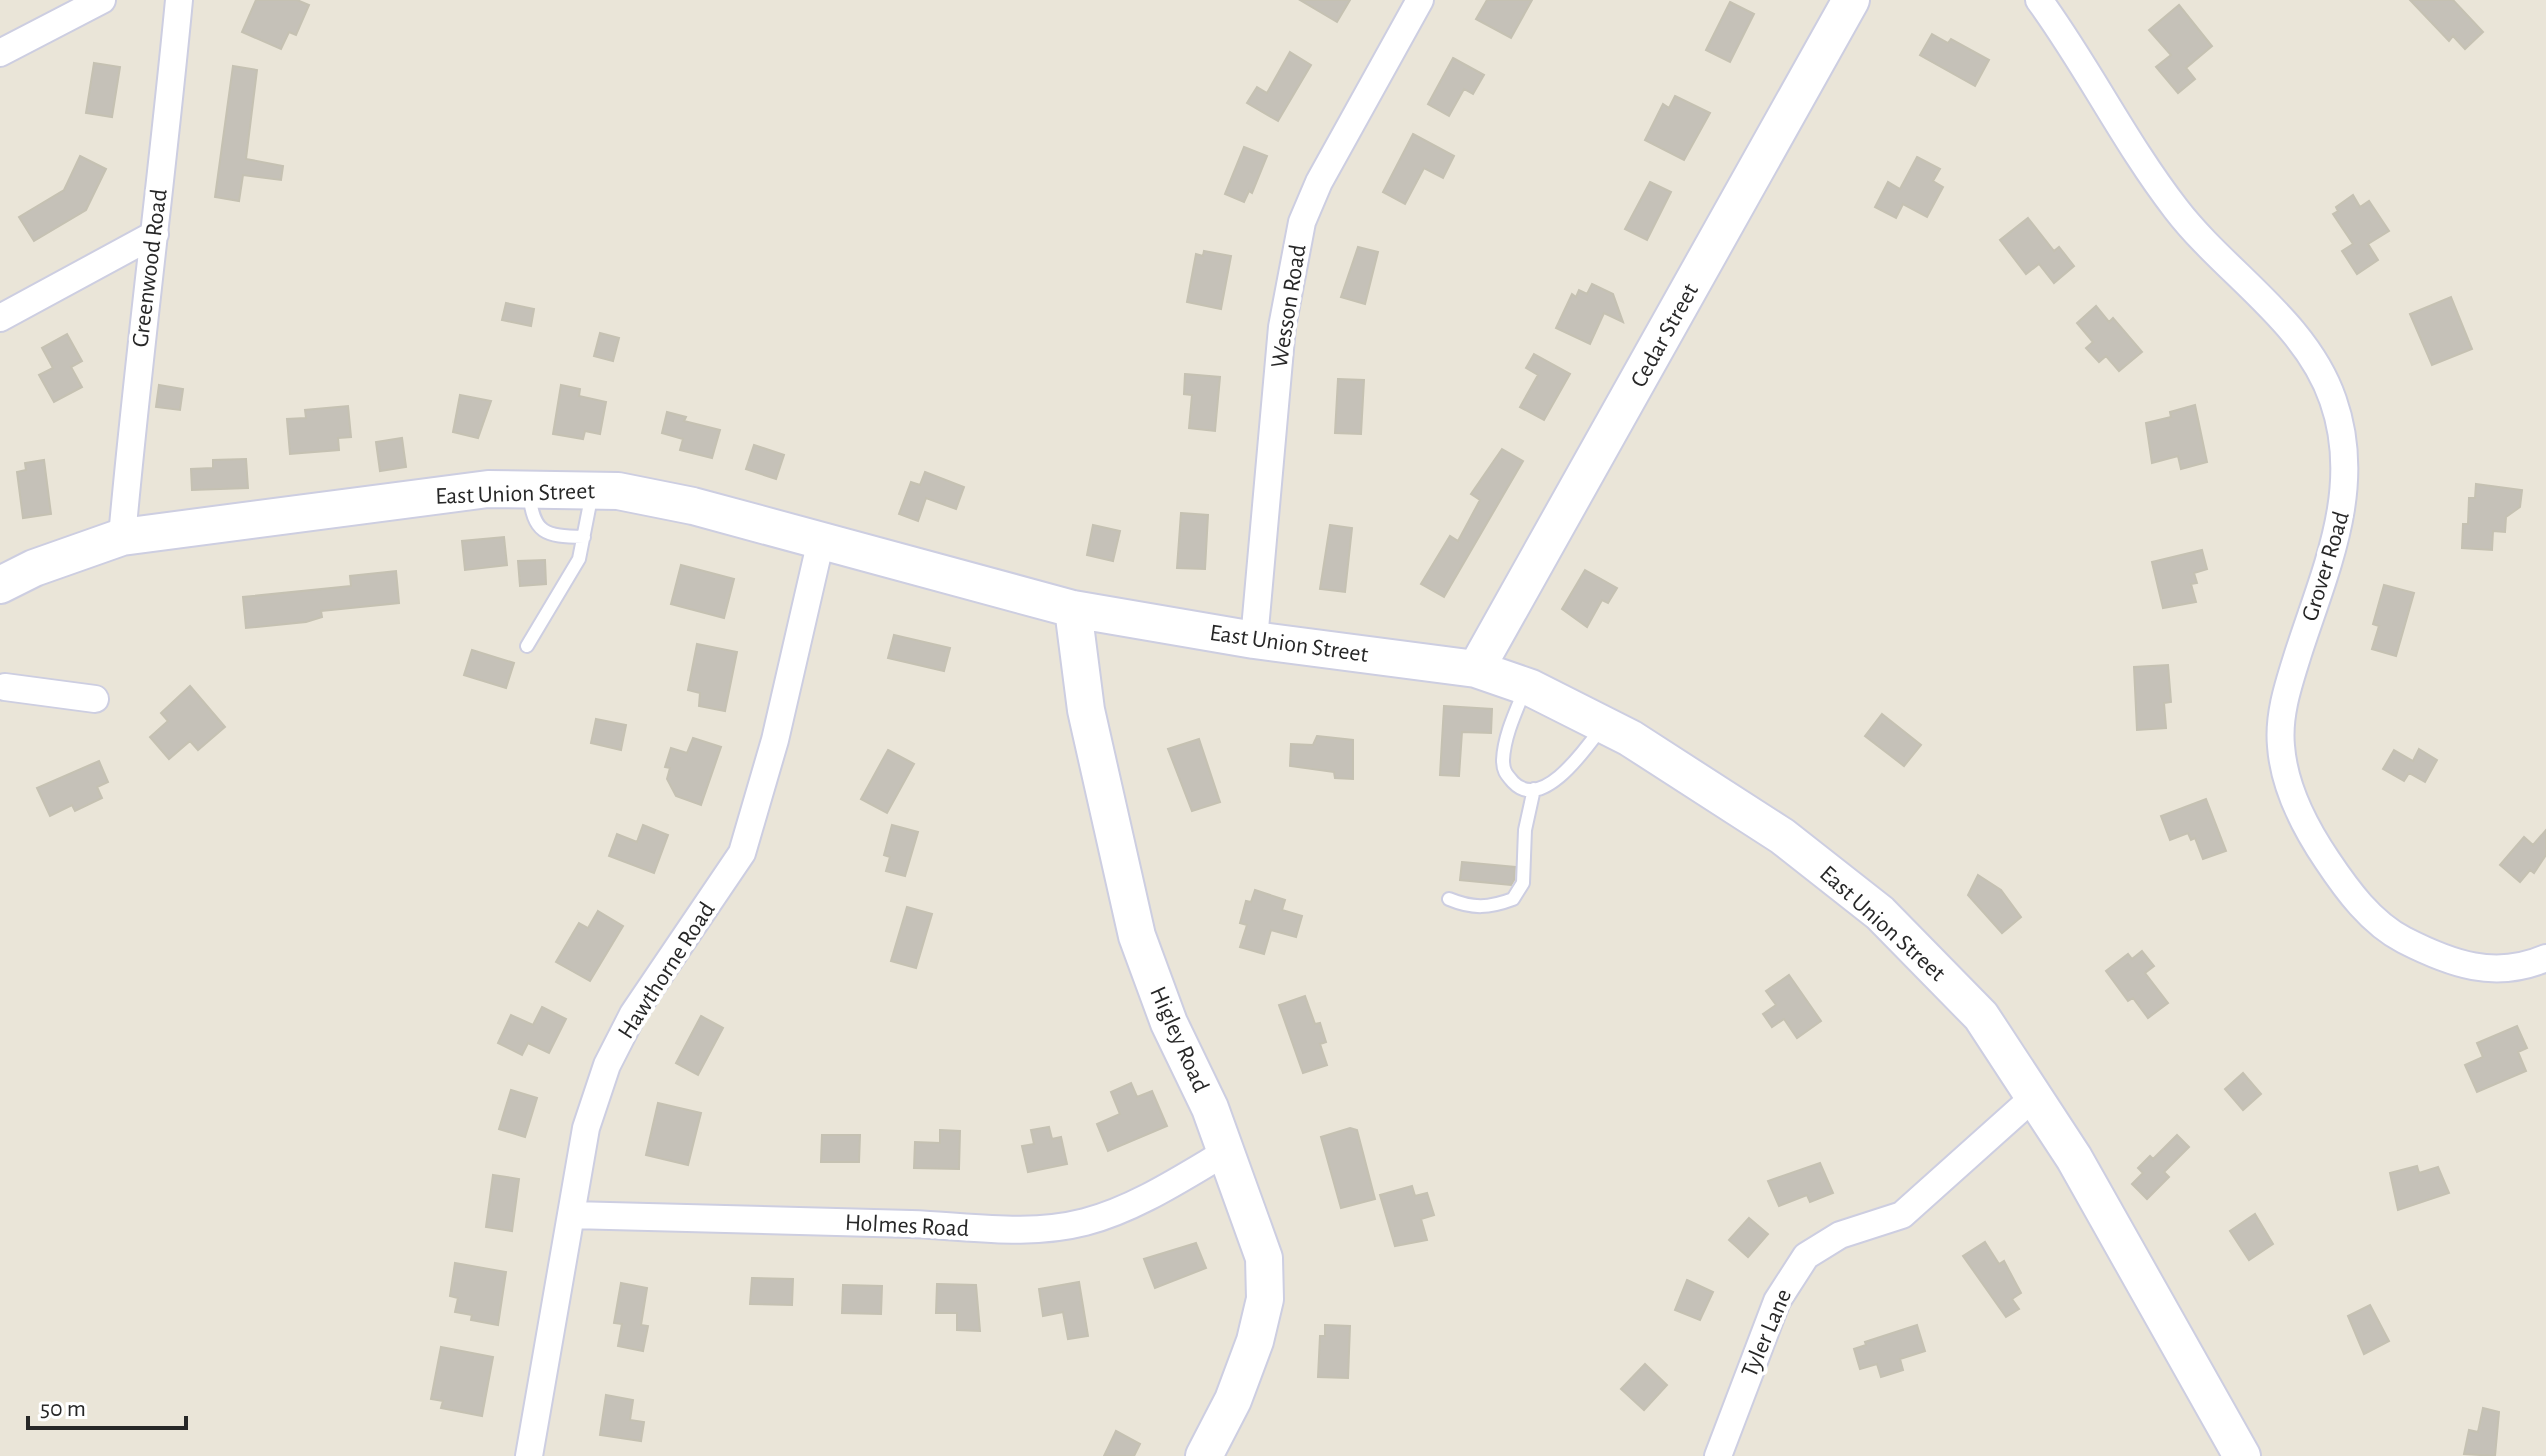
<svg xmlns="http://www.w3.org/2000/svg" width="2546" height="1456" font-family="'Alegreya Sans',sans-serif">
<rect width="100%" height="100%" fill="#eae5d8"/>
<path fill="#c5c1b8" stroke="#c5c1b2" stroke-width="2" d="M256,0H297L309,5L296,35L289,32L281,49L242,32Z
M1300,0H1350L1337,22Z
M1487,0H1532L1511,38L1476,19Z
M2410,0H2453L2483,32L2465,49L2453,36L2449,41Z
M1730,2L1754,14L1730,62L1706,50Z
M2179,5L2212,46L2186,68L2195,79L2178,93L2156,67L2171,55L2149,30Z
M1932,34L1948,43L1951,39L1989,60L1975,86L1920,55Z
M1290,52L1311,65L1278,121L1247,103L1257,87L1267,93Z
M1453,58L1484,75L1473,94L1464,89L1449,116L1428,104Z
M94,63L120,67L112,117L86,113Z
M233,66L257,70L246,159L283,166L281,180L243,175L239,201L215,197Z
M1675,96L1710,113L1684,160L1645,140L1663,104L1669,108Z
M1413,134L1454,156L1443,178L1424,168L1405,204L1383,192Z
M1244,147L1267,156L1252,193L1249,191L1244,202L1225,194Z
M80,156L106,169L86,210L34,241L19,217L64,190Z
M1917,157L1940,169L1933,181L1943,187L1927,217L1903,204L1896,218L1875,207L1888,182L1900,189Z
M1650,182L1671,192L1647,240L1625,229Z
M2353,195L2360,207L2369,201L2389,231L2368,244L2378,260L2357,274L2342,251L2353,244L2333,214L2338,211L2336,207Z
M2028,218L2054,251L2059,247L2074,266L2054,283L2039,264L2026,274L2000,240Z
M1358,247L1378,252L1365,304L1341,297Z
M1204,251L1231,256L1221,309L1187,302L1196,254L1203,256Z
M1592,284L1613,294L1623,322L1604,313L1590,344L1556,328L1572,294L1576,297L1579,290L1587,294Z
M2451,297L2472,349L2432,365L2410,314Z
M506,303L534,309L531,326L502,320Z
M2096,306L2109,322L2113,318L2142,352L2119,371L2106,356L2099,362L2086,348L2093,342L2077,323Z
M600,333L619,338L613,361L594,356Z
M67,334L82,361L71,367L82,387L54,402L39,375L53,368L42,348Z
M1534,354L1570,374L1544,420L1520,407L1538,375L1526,368Z
M1185,374L1220,377L1215,431L1189,428L1192,395L1184,394Z
M1338,379L1364,380L1361,434L1335,433Z
M159,385L183,389L180,410L156,407Z
M561,385L580,389L579,396L606,402L600,434L585,431L583,439L553,434Z
M460,395L491,401L478,438L453,432Z
M2195,405L2207,462L2181,469L2178,456L2152,463L2146,423L2171,417L2170,412Z
M348,406L351,437L338,438L339,450L290,454L287,419L306,418L305,410Z
M667,412L686,417L684,421L720,430L712,458L680,450L683,439L662,433Z
M402,438L406,467L380,471L376,442Z
M754,445L784,455L776,479L746,469Z
M1502,449L1523,461L1444,597L1421,584L1450,536L1458,541L1480,500L1471,494Z
M246,459L248,488L192,490L191,469L213,468V460Z
M44,460L51,514L23,518L17,472L26,470L25,463Z
M925,472L964,487L956,509L926,498L918,521L899,514L911,482L920,485Z
M2476,484L2522,490L2520,507L2506,517L2505,532L2493,531L2492,550L2462,548L2463,524H2468L2469,498H2475Z
M1181,513L1208,515L1205,569L1177,568Z
M1093,525L1120,531L1113,561L1087,555Z
M1330,525L1352,528L1345,592L1320,589Z
M504,537L507,565L465,570L462,541Z
M2202,550L2207,569L2194,573L2197,583L2191,584L2196,602L2163,608L2152,562Z
M545,560L546,584L520,586L518,561Z
M681,565L734,579L724,618L671,604Z
M1585,570L1617,588L1608,603L1602,600L1587,627L1562,609Z
M396,571L399,603L321,611L322,617L306,622L246,628L243,597L351,586L350,576Z
M2384,585L2414,593L2396,656L2372,649L2379,626L2373,624Z
M894,635L950,648L944,671L888,658Z
M697,644L737,652L725,711L699,706L700,693L688,690Z
M472,650L514,663L506,688L464,675Z
M2168,665L2171,702L2164,703L2166,728L2137,730L2134,667Z
M190,686L225,727L198,750L190,741L169,759L150,737L168,721L161,713Z
M1444,706L1492,709L1491,733L1462,732L1459,776L1440,775Z
M1882,714L1921,745L1904,766L1865,736Z
M596,719L626,725L621,750L591,743Z
M1317,736L1353,740V779L1335,778L1334,772L1290,766L1291,744L1313,745Z
M693,738L721,747L701,805L676,796L667,779L670,768L665,767L671,748L687,753Z
M1199,739L1220,802L1192,811L1168,749Z
M2419,749L2437,760L2425,782L2409,773L2404,781L2383,769L2394,750L2413,761Z
M888,750L914,764L887,813L861,799Z
M99,761L108,782L97,787L102,798L75,811L72,805L50,816L37,788Z
M2206,799L2226,851L2203,859L2195,838L2191,840L2188,833L2170,840L2161,816Z
M643,825L668,835L654,873L609,856L617,834L637,842Z
M892,825L918,832L905,876L886,871L890,857L884,855Z
M2546,830V855L2534,873L2530,870L2520,882L2500,865L2524,837L2533,845Z
M1462,862L1515,867L1514,880L1511,885L1460,880Z
M1978,875L2001,890L2021,917L2002,933L1968,895Z
M1255,890L1285,900L1282,910L1302,916L1296,937L1271,930L1264,954L1240,947L1247,925L1240,923L1246,901L1251,902Z
M907,907L932,914L916,968L891,961Z
M598,911L623,926L590,981L556,962L579,923L588,928Z
M2142,951L2154,966L2145,973L2168,1003L2148,1018L2133,998L2128,1001L2106,971L2128,954L2132,959Z
M1789,975L1821,1021L1797,1038L1784,1019L1772,1027L1763,1014L1776,1005L1766,991Z
M1305,996L1315,1024L1320,1023L1326,1042L1320,1044L1327,1065L1303,1073L1279,1005Z
M542,1007L566,1019L549,1053L528,1043L522,1055L498,1043L511,1015L533,1025Z
M701,1016L723,1028L698,1075L676,1063Z
M2517,1026L2527,1048L2518,1052L2526,1071L2477,1092L2465,1065L2483,1057L2477,1043Z
M2243,1073L2261,1094L2243,1110L2225,1089Z
M1131,1083L1137,1097L1152,1091L1167,1126L1108,1151L1097,1124L1120,1114L1111,1092Z
M511,1090L537,1098L525,1137L499,1129Z
M658,1103L701,1113L688,1165L646,1155Z
M1049,1127L1052,1139L1061,1137L1067,1164L1028,1172L1022,1146L1034,1144L1031,1130Z
M1350,1128L1357,1130L1375,1199L1341,1208L1321,1137Z
M940,1130L960,1131L959,1169L914,1168L915,1142L940,1143Z
M822,1135H860L859,1162H821Z
M2177,1135L2189,1147L2164,1172L2169,1177L2147,1199L2132,1184L2143,1173L2138,1168L2150,1156L2153,1159Z
M1820,1163L1833,1193L1810,1202L1807,1195L1779,1206L1768,1181Z
M2417,1166L2419,1173L2438,1167L2449,1193L2398,1210L2390,1173Z
M493,1175L519,1179L512,1231L486,1227Z
M1412,1186L1415,1196L1427,1193L1434,1215L1421,1219L1427,1240L1395,1246L1380,1195Z
M2255,1214L2273,1244L2249,1260L2230,1231Z
M1749,1218L1768,1234L1748,1257L1729,1240Z
M1985,1242L1999,1264L2004,1261L2021,1293L2012,1299L2019,1309L2006,1317L1963,1256Z
M1196,1243L1206,1268L1155,1288L1144,1259Z
M455,1263L506,1272L498,1325L471,1320L472,1315L455,1312L458,1298L450,1296Z
M752,1278L793,1279L792,1305L750,1304Z
M1687,1280L1713,1292L1700,1320L1675,1310Z
M1079,1282L1088,1336L1068,1339L1063,1312L1043,1316L1039,1289Z
M621,1283L647,1288L641,1325L648,1326L643,1351L618,1346L622,1324L614,1323Z
M937,1284L976,1285L980,1331L957,1330V1313H936Z
M843,1285L882,1286L881,1314L842,1313Z
M2370,1305L2389,1341L2364,1354L2348,1316Z
M1325,1325L1350,1326L1348,1378L1318,1377L1320,1336H1325Z
M1917,1325L1925,1351L1900,1359L1903,1370L1881,1377L1877,1364L1860,1369L1854,1349L1866,1345L1865,1342Z
M441,1347L493,1357L482,1416L441,1408L443,1401L431,1399Z
M1645,1364L1667,1385L1644,1410L1621,1389Z
M606,1395L633,1400L630,1420L644,1422L641,1441L600,1435Z
M2483,1408L2499,1412L2495,1456L2464,1454L2469,1430L2478,1432Z
M1116,1431L1140,1444L1134,1456H1104Z"/>
<g fill="none" stroke-linecap="round" stroke-linejoin="round">
<g stroke="#cdcee1" stroke-width="16">
<path id="lane" d="M529,493C534,534 544,536 584,537
M527,646L579,559L592,493
M1525,689C1516,711 1504,736 1503,760C1503,771 1506,774 1513,782C1542,813 1587,747 1602,727
M1449,899C1473,909 1489,908 1513,899L1523,883L1525,830L1534,789"/>
</g>
<g stroke="#cdcee1" stroke-width="30">
<path id="street" d="M2039,0C2088,67 2125,143 2176,209C2225,273 2306,321 2333,400C2364,488 2325,570 2298,654C2289,683 2278,714 2281,746C2284,787 2304,826 2327,860C2347,890 2371,923 2404,940C2451,964 2495,980 2546,958
M0,53L102,0
M0,318L155,234
M122,537C138,358 162,179 179,0
M1254,640L1282,327L1302,222L1319,182L1420,0
M5,687L95,699
M571,1215C684,1217 797,1221 911,1224C969,1226 1027,1237 1085,1222C1135,1209 1182,1178 1226,1152
M529,1456L586,1128L607,1065L633,1014L742,853L775,740L821,540
M1718,1456L1777,1301L1806,1256L1840,1235L1902,1215L2035,1096"/>
</g>
<g stroke="#cdcee1" stroke-width="40">
<path id="secondary" d="M0,585L34,568L122,537L488,489L618,491L693,506L1073,609L1254,640L1476,669L1531,688L1630,738L1782,836L1880,913L1981,1016L2074,1158L2242,1456
M1073,609L1086,710L1137,936L1169,1023L1210,1108L1264,1258L1265,1299L1255,1341L1233,1400L1204,1456
M1476,669L1851,0"/>
</g>
<use href="#lane" stroke="#fff" stroke-width="12"/>
<use href="#street" stroke="#fff" stroke-width="26"/>
<use href="#secondary" stroke="#fff" stroke-width="36"/>
</g>
<g text-anchor="middle" stroke-width="8" stroke-linejoin="round" paint-order="stroke">
<g font-size="24" fill="#272727" stroke="#fff">
<text transform="translate(149 268) rotate(-83)" y="8">Greenwood Road</text>
<text transform="translate(1288 306) rotate(-81)" y="8">Wesson Road</text>
<text transform="translate(1664 335) rotate(-61)" y="8">Cedar Street</text>
<text transform="translate(515 493) rotate(-2)" y="8">East Union Street</text>
<text transform="translate(2325 566) rotate(-73)" y="8">Grover Road</text>
<text transform="translate(1289 643) rotate(8)" y="8">East Union Street</text>
<text transform="translate(1883 923) rotate(42)" y="8">East Union Street</text>
<text transform="translate(666 970) rotate(-57)" y="8">Hawthorne Road</text>
<text transform="translate(1180 1039) rotate(66)" y="8">Higley Road</text>
<text transform="translate(907 1225) rotate(3)" y="8">Holmes Road</text>
<text transform="translate(1766 1333) rotate(-67)" y="8">Tyler Lane</text>
</g>
</g>
<path d="M28 1416v12h158v-12" fill="none" stroke="#272727" stroke-width="4"/>
<text x="40" y="1416" font-size="24" fill="#272727" stroke="#ffffff" stroke-width="6" paint-order="stroke">50 m</text>
</svg>
